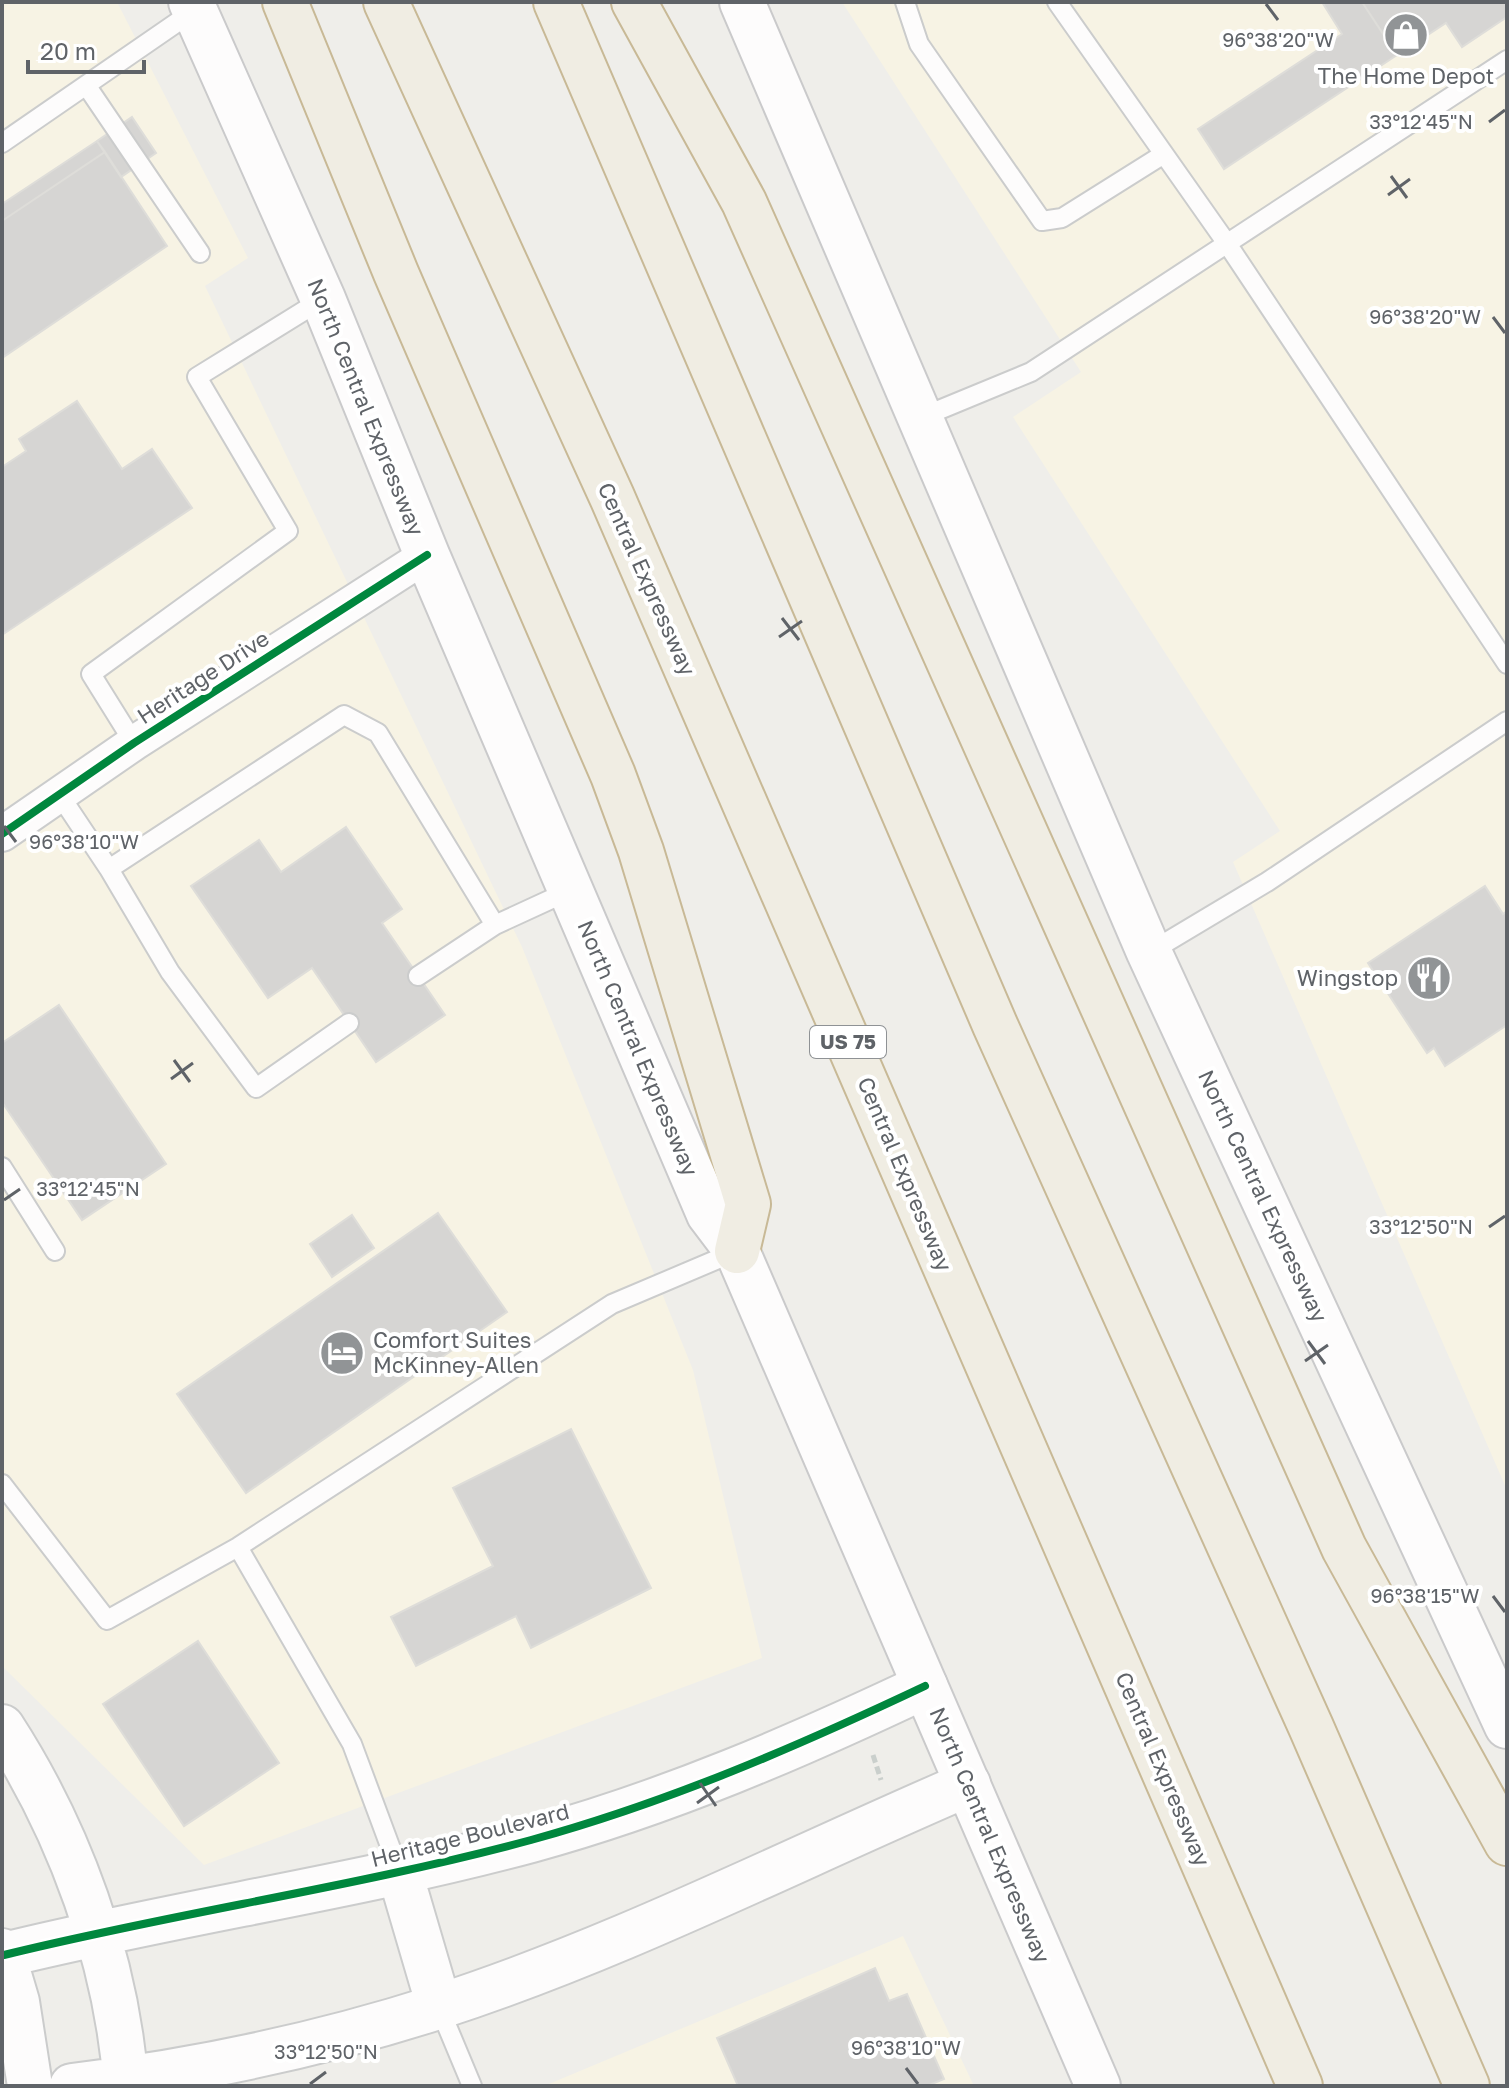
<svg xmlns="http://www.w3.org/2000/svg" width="1509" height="2088" font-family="'Golos Text',sans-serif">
<rect width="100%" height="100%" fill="#efeeea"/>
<path fill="#f7f3e4" d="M2,2H117L248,258L205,286L522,947L693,1370L762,1658L204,1865L2,1666Z
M842,2H1507V1490L1233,862L1280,831L1013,417L1081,372Z
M903,1936L974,2086H544Z"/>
<path fill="#d6d5d3" stroke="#deddd9" stroke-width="2" d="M1322,2H1362L1397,55L1224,169L1198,129L1342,34Z
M1362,2H1507V17L1462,47L1446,23L1397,55Z
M132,117L156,153L121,177L97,141Z
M97,141L105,152L2,221V204Z
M105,152L167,246L2,358V221Z
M77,401L122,469L152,449L192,508L2,635V467L26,451L19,439Z
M346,827L402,909L382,923L445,1015L376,1062L312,968L268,998L191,886L259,840L281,872Z
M1485,886L1503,914L1507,911V1025L1445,1066L1434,1048L1427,1053L1368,963Z
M59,1005L166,1164L82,1220L2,1102V1043Z
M438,1213L507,1312L246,1493L177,1394Z
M352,1215L374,1248L332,1277L310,1244Z
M571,1429L651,1588L531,1648L516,1616L416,1666L391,1617L493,1566L453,1488Z
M198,1641L279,1763L184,1826L103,1704Z
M875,1968L889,2001L907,1994L944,2079L927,2086H738L717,2038Z"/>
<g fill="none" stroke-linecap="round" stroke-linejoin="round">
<g stroke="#cbcccc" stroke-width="22">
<path id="service" d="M905,2L919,44L1042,221L1062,218L1164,154
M1057,2L1228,245L1507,664
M86,85L200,253
M2,143L195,10
M922,417L1031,372L1507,60
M134,743L91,674L288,531L197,377L323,299
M59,794L109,869
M1150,952L1267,882L1507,721
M418,976L495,925
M349,1023L256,1088L170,972L109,869L344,715L378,733L495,925L571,890
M2,1167L55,1251
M2,1484L107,1620L238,1547L612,1304L737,1251
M238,1547L352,1744L400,1873
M439,2007L472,2086"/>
</g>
<g stroke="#cbcccc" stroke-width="38">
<path id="minor" d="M2,834L134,743L427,555"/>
</g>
<g stroke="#cbcccc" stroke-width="48">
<path id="tertiary" d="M2,1727C70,1832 117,1961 126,2086
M400,1873L439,2006
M2,1951L17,2002L30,2086
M4,1955C178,1912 357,1887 531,1840C669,1802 796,1747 925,1686
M72,2086C197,2071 319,2045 438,2007C620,1948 793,1859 968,1784"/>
</g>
<g stroke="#cacacb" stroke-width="48">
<path id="secondary" d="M191,2L323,299L427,555L709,1214L737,1251L1098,2086
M742,2L1149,952L1507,1726"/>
</g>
<g stroke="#c8b996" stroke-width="48">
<path id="motorway" d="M285,2L396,273L613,775L641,851L748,1204L737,1251
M386,2L612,497L1300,2086
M556,2L995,1025L1311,1727L1467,2086
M634,2L744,202L1344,1548L1507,1843"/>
</g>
<path stroke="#cacfcc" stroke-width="5" stroke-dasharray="8 4" stroke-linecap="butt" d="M873,1755L881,1780"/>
<use href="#service" stroke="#fdfcfc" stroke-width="18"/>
<use href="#minor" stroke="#fdfcfc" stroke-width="34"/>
<use href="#tertiary" stroke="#fdfcfc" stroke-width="44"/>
<use href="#secondary" stroke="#fdfcfc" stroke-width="44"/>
<use href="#motorway" stroke="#f0ede3" stroke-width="44"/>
<g stroke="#fff" stroke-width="13">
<path id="cycleway" d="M2,834L134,743L427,555
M4,1955C178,1912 357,1887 531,1840C669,1802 796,1747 925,1686"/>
</g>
<use href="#cycleway" stroke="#00873e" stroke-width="8"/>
</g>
<path fill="none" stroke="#5f6368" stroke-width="3" d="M1266,4L1278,20M1489,122L1505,110M1391,176L1407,198M1388,195L1410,179M1493,317L1505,333M782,618L799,640M779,637L802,621M4,826L16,842M174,1060L190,1082M171,1079L193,1063M4,1200L20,1189M1489,1227L1505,1216M1308,1341L1325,1364M1305,1361L1328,1345M1493,1596L1505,1612M700,1783L716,1806M697,1803L719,1787M906,2068L918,2084M310,2084L326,2072"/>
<defs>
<g id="shop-disc" transform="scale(2.3)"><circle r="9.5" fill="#919496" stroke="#fff"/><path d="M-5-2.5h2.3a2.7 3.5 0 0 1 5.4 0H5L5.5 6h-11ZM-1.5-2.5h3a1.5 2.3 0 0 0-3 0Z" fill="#fff"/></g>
<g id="restaurant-disc" transform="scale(2.3)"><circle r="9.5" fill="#919496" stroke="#fff"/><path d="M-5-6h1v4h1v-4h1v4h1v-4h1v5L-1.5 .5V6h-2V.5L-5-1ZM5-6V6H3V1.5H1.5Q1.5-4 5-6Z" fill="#fff"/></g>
<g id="hotel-disc" transform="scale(2.3)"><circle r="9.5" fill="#919496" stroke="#fff"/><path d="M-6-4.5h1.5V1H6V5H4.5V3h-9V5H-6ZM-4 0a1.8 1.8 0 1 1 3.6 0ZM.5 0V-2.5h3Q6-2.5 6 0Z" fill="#fff"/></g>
</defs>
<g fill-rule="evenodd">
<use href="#shop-disc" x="1406" y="35"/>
<use href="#restaurant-disc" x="1429" y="978"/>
<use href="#hotel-disc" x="342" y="1353"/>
</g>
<g text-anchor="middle" stroke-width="8" stroke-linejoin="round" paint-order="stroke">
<rect fill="#fff" stroke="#8f9295" stroke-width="2" x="810" y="1026" width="76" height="32" rx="6"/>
<g font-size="20" font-weight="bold" fill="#5f6368">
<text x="848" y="1049">US 75</text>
</g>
<g font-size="22" fill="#5f6368" stroke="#fff">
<text x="1406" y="84">The Home Depot</text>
<text x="1398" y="986" text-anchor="end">Wingstop</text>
<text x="373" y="1348" text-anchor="start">Comfort Suites<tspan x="373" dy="25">McKinney-Allen</tspan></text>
</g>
<g font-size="22" fill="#5f6368" stroke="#fff">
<text transform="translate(366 407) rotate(68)" y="8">North Central Expressway</text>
<text transform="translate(647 579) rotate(66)" y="8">Central Expressway</text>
<text transform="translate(203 677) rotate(-33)" y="8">Heritage Drive</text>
<text transform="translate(638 1048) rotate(67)" y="8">North Central Expressway</text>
<text transform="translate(905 1174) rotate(67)" y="8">Central Expressway</text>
<text transform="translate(1263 1196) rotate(65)" y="8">North Central Expressway</text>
<text transform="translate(1163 1769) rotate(67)" y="8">Central Expressway</text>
<text transform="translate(470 1835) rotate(-14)" y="8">Heritage Boulevard</text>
<text transform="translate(990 1835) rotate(67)" y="8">North Central Expressway</text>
</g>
</g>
<g font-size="20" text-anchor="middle" fill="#5f6368" stroke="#fff" stroke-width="8" stroke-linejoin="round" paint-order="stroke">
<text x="1278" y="47">96°38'20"W</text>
<text x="1421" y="129">33°12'45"N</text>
<text x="1425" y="324">96°38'20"W</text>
<text x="84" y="849">96°38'10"W</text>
<text x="88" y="1196">33°12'45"N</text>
<text x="1421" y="1234">33°12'50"N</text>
<text x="1425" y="1603">96°38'15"W</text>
<text x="906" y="2055">96°38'10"W</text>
<text x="326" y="2059">33°12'50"N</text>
</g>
<rect width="1509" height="2088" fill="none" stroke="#5f6368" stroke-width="8"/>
<path d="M28 60v12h116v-12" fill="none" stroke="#5f6368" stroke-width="4"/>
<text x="40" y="60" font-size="24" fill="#5f6368" stroke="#ffffff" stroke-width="6" paint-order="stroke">20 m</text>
</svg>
